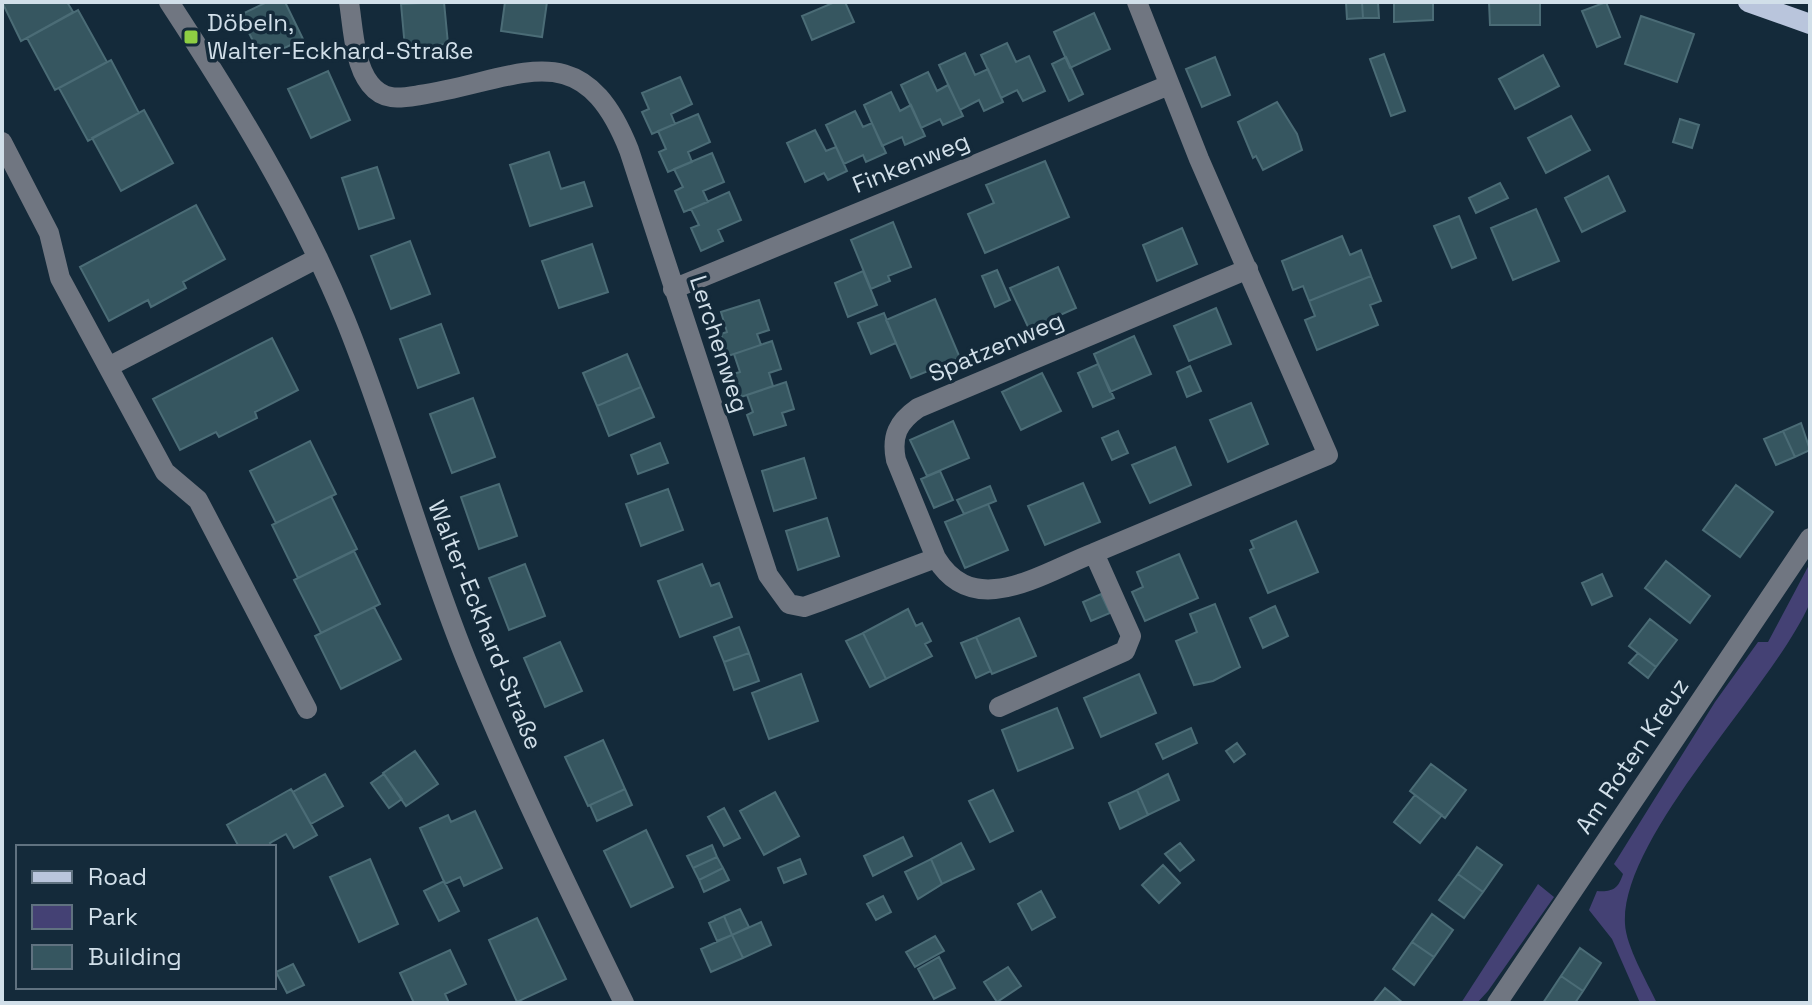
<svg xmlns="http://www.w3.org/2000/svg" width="1812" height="1005" font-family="'Space Grotesk',sans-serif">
<rect width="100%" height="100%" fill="#142a3a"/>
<path fill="#444174" d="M1810,563C1810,575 1812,594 1809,605C1771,690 1620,837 1625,924C1626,946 1647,982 1657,1003H1640L1612,939L1589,910L1597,891C1613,892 1618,889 1623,874L1614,864L1715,702L1758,642H1768Z
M1538,884L1554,897L1488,991L1477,1003H1461Z"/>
<path fill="#365660" stroke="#4b6c76" stroke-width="2" d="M2,2H67L73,12L21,41Z
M267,2H285L303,39L262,59L240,15Z
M444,2L448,44L405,48L401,4Z
M505,2H547L542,37L501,31Z
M835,2H845L854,22L812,40L802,16Z
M1346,2H1362L1363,18L1347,19Z
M1362,2H1378L1379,18H1363Z
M1394,2H1433V20L1394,22Z
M1489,2H1540V25H1490Z
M1606,2L1620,37L1597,47L1582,11Z
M78,10L107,62L55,90L27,38Z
M1094,13L1110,49L1070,68L1054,32Z
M1641,16L1694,34L1677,82L1625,64Z
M1007,43L1016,62L1029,56L1045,91L1023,101L1017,90L1001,98L981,55Z
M965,53L975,75L988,69L1003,102L984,111L979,100L960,110L939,65Z
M1384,54L1405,111L1391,116L1370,59Z
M1543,55L1559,86L1515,109L1499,79Z
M1066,57L1083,94L1069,101L1052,64Z
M1215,57L1230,95L1202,107L1186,69Z
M111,60L139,113L88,141L59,88Z
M328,71L350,120L311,138L288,89Z
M928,72L937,91L948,85L963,116L943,125L940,119L921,128L901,85Z
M680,77L692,104L671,114L675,124L652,134L642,112L649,109L642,93Z
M891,92L900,111L911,105L925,136L905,145L902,137L882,146L864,105Z
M1277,102L1297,134L1302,150L1263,170L1256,156L1253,158L1238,122Z
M144,110L173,163L121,191L92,138Z
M855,111L863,127L872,123L886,153L866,162L863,155L844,164L826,125Z
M698,114L710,142L688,152L692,162L668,172L659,152L666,149L658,131Z
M1571,116L1590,150L1546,173L1528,138Z
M1680,119L1699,125L1692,148L1673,142Z
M815,130L826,151L836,147L847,171L828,180L824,173L805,182L787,143Z
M549,152L561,189L584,182L592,206L530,226L510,165Z
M712,153L724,182L703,191L708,202L684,212L675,191L683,187L674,169Z
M1045,161L1069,217L985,253L968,214L994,203L986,185Z
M377,167L394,218L359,229L342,178Z
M1608,176L1625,211L1582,232L1565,198Z
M1500,183L1508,198L1476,213L1469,198Z
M729,192L741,220L718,230L723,241L701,251L691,228L699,225L691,209Z
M196,205L225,259L183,282L186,288L151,307L148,300L109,321L80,267Z
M1536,209L1559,261L1513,280L1491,228Z
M1459,216L1476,258L1452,268L1434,226Z
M893,222L911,267L888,276L890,281L871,289L851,240Z
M1182,228L1197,264L1157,281L1143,245Z
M1342,236L1350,255L1361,250L1371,276L1309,301L1303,286L1293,290L1282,261Z
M410,241L430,294L391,309L371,256Z
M592,244L608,292L559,308L542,261Z
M1058,267L1076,308L1029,329L1010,288Z
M997,270L1010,300L995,307L982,276Z
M863,271L877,305L848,317L835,283Z
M1371,276L1381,301L1370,305L1378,325L1317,350L1305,320L1315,316L1309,301Z
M935,299L960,358L911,378L886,320Z
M759,300L769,330L757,334L761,345L728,356L721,334L727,332L721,312Z
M1216,308L1231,344L1189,361L1174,326Z
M884,313L896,343L871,354L858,323Z
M441,324L459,373L418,388L400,339Z
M1134,336L1151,374L1110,392L1094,354Z
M272,338L298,390L255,412L257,418L219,437L216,432L180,450L153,399Z
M772,341L781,369L769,373L773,386L741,397L733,374L740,372L734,354Z
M627,354L641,387L597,406L583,373Z
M1098,364L1114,398L1093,407L1078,373Z
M1190,366L1201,391L1187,397L1177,372Z
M1042,373L1061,411L1021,430L1002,392Z
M786,382L794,409L782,413L786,425L754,435L747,415L753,412L747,395Z
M641,387L654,417L609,436L597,406Z
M473,398L495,457L452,473L430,414Z
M1251,403L1268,444L1228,462L1210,420Z
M953,421L969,458L927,476L910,440Z
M1801,423L1810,450L1795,457L1783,431Z
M1118,431L1128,453L1112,460L1102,438Z
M1783,431L1795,457L1776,465L1764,439Z
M310,441L336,494L276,523L250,471Z
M660,443L668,463L638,474L631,455Z
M1175,447L1191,485L1150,503L1132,465Z
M804,458L816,498L774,511L762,471Z
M940,471L953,500L934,508L921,479Z
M1083,483L1100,522L1045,545L1028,506Z
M499,484L517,536L479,549L461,497Z
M1736,485L1773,512L1740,557L1703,530Z
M990,486L996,501L964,514L957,500Z
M668,489L683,530L641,546L626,504Z
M331,496L357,549L298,578L272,525Z
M988,504L1008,550L965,568L945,522Z
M827,518L839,556L798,570L786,531Z
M1296,521L1318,572L1268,593L1250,550L1254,548L1251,541Z
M354,551L380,604L321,633L294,580Z
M1179,554L1198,598L1145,621L1132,592L1143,587L1137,572Z
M1666,561L1710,596L1690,623L1645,588Z
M525,564L545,616L509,630L489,578Z
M702,564L711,586L719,583L732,617L680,637L658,581Z
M1602,574L1612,596L1592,605L1582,583Z
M1101,594L1110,613L1091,621L1083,602Z
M1215,604L1240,667L1213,681L1194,685L1176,641L1197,632L1190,614Z
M1275,606L1288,636L1263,648L1250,618Z
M374,607L401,659L341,689L315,636Z
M908,609L916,626L922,623L931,641L925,644L932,656L886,679L863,633Z
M1019,618L1036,656L992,674L976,637Z
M1650,619L1677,640L1656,667L1629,646Z
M739,627L749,653L724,662L714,637Z
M863,633L886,679L870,687L846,641Z
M976,637L991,671L976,678L961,643Z
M560,642L582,691L545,707L524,658Z
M749,653L759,681L734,690L724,662Z
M1638,653L1656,667L1648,678L1629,663Z
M801,674L818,721L769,739L752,693Z
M1139,674L1156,713L1101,737L1084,698Z
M1057,708L1073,748L1018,771L1002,730Z
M1191,728L1197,743L1163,759L1156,744Z
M603,740L625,789L588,806L565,757Z
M1237,743L1245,754L1234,762L1226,751Z
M415,751L438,784L406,806L383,773Z
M1431,764L1466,790L1445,818L1410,791Z
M325,774L343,806L311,824L293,792Z
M384,774L402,799L389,808L371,783Z
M1168,774L1179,800L1148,815L1137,790Z
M291,789L317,835L294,848L286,834L270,843L272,847H239L227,825Z
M625,789L632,805L597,821L590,805Z
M993,790L1013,831L990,842L969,801Z
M1137,790L1148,815L1120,829L1109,803Z
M775,792L799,836L764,855L740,811Z
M1415,795L1442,815L1420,843L1394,822Z
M724,808L740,838L724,846L708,817Z
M475,811L502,868L464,886L460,877L445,884L420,828L448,815L451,822Z
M646,830L673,887L631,907L604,851Z
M903,837L912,856L873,876L864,856Z
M961,843L974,869L942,884L931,859Z
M1180,843L1194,860L1180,871L1165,854Z
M712,845L717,857L693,868L687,856Z
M1477,847L1502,865L1483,892L1458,874Z
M717,857L723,868L699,880L693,868Z
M370,859L398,924L359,942L330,877Z
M800,859L806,874L784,883L778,868Z
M931,859L942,884L918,899L905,872Z
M1163,865L1180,883L1159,903L1142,885Z
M723,868L729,880L704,892L699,880Z
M1458,874L1483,892L1464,918L1439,900Z
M444,881L459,911L439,921L424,891Z
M1041,891L1055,917L1032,930L1018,904Z
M883,896L891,912L876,920L867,904Z
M740,909L749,927L732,935L724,916Z
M1432,914L1453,930L1434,957L1412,942Z
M724,916L732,935L717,941L709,923Z
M537,918L566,979L517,1002L489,940Z
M761,922L771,945L743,958L732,935Z
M732,935L743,958L711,972L701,949Z
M935,936L944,951L915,967L906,952Z
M1412,942L1434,957L1414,985L1393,969Z
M1580,948L1601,963L1583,991L1561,976Z
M450,950L466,984L445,994L449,1003H414L400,973Z
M939,957L955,988L934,999L918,969Z
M293,964L304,985L287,993L276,972Z
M1008,967L1021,986L997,1002L984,982Z
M1561,976L1583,991L1575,1003H1543Z
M1385,988L1403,1003H1373Z"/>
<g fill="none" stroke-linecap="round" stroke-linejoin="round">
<path stroke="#707681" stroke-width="20" d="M169,2C235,103 299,207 345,319C391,432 421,549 467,662C514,777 569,890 624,1003
M349,2C353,27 354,64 370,84C384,102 401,98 420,95C519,80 581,29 629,150L768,575L789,604L804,607L821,601L936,558C974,621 1042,573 1094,553L1131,636L1125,651L999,707
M2,142L49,233L60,278L165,472L198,500L307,709
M673,289L1169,85
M110,366L318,258
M1094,553L1328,455L1199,159L1137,2
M936,558L896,460C891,436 898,422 918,408L1248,269
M1497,1003L1810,538"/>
<path stroke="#b9c5dc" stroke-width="20" d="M1748,2L1810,24"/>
</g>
<rect fill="#8ece43" stroke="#142a3a" stroke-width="3" x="183" y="29" width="16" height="16" rx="4"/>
<g text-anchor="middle" stroke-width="7" stroke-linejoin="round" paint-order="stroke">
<g font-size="24" fill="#d1dfe9" stroke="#142a3a" text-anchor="start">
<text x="207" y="31">Döbeln,<tspan x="207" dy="28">Walter-Eckhard-Straße</tspan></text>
</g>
<g font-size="24" fill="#d1dfe9" stroke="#142a3a">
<text transform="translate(911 163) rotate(-22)" y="8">Finkenweg</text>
<text transform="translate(719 344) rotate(72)" y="8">Lerchenweg</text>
<text transform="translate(996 347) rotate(-23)" y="8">Spatzenweg</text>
<text transform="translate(485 625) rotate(68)" y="8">Walter-Eckhard-Straße</text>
<text transform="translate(1632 756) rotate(-56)" y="8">Am Roten Kreuz</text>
</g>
</g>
<rect width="1812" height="1005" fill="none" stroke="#d1dfe9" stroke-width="8"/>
<rect x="16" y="845" width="260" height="144" fill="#142a3a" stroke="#607280" stroke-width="2"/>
<rect x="32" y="871" width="40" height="12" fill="#b9c5dc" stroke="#607280" stroke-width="2"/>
<text x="88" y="885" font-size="24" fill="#d1dfe9">Road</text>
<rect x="32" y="905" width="40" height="24" fill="#444174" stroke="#607280" stroke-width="2"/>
<text x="88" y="925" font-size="24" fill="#d1dfe9">Park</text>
<rect x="32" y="945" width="40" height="24" fill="#365660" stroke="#607280" stroke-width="2"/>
<text x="88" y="965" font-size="24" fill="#d1dfe9">Building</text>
</svg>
